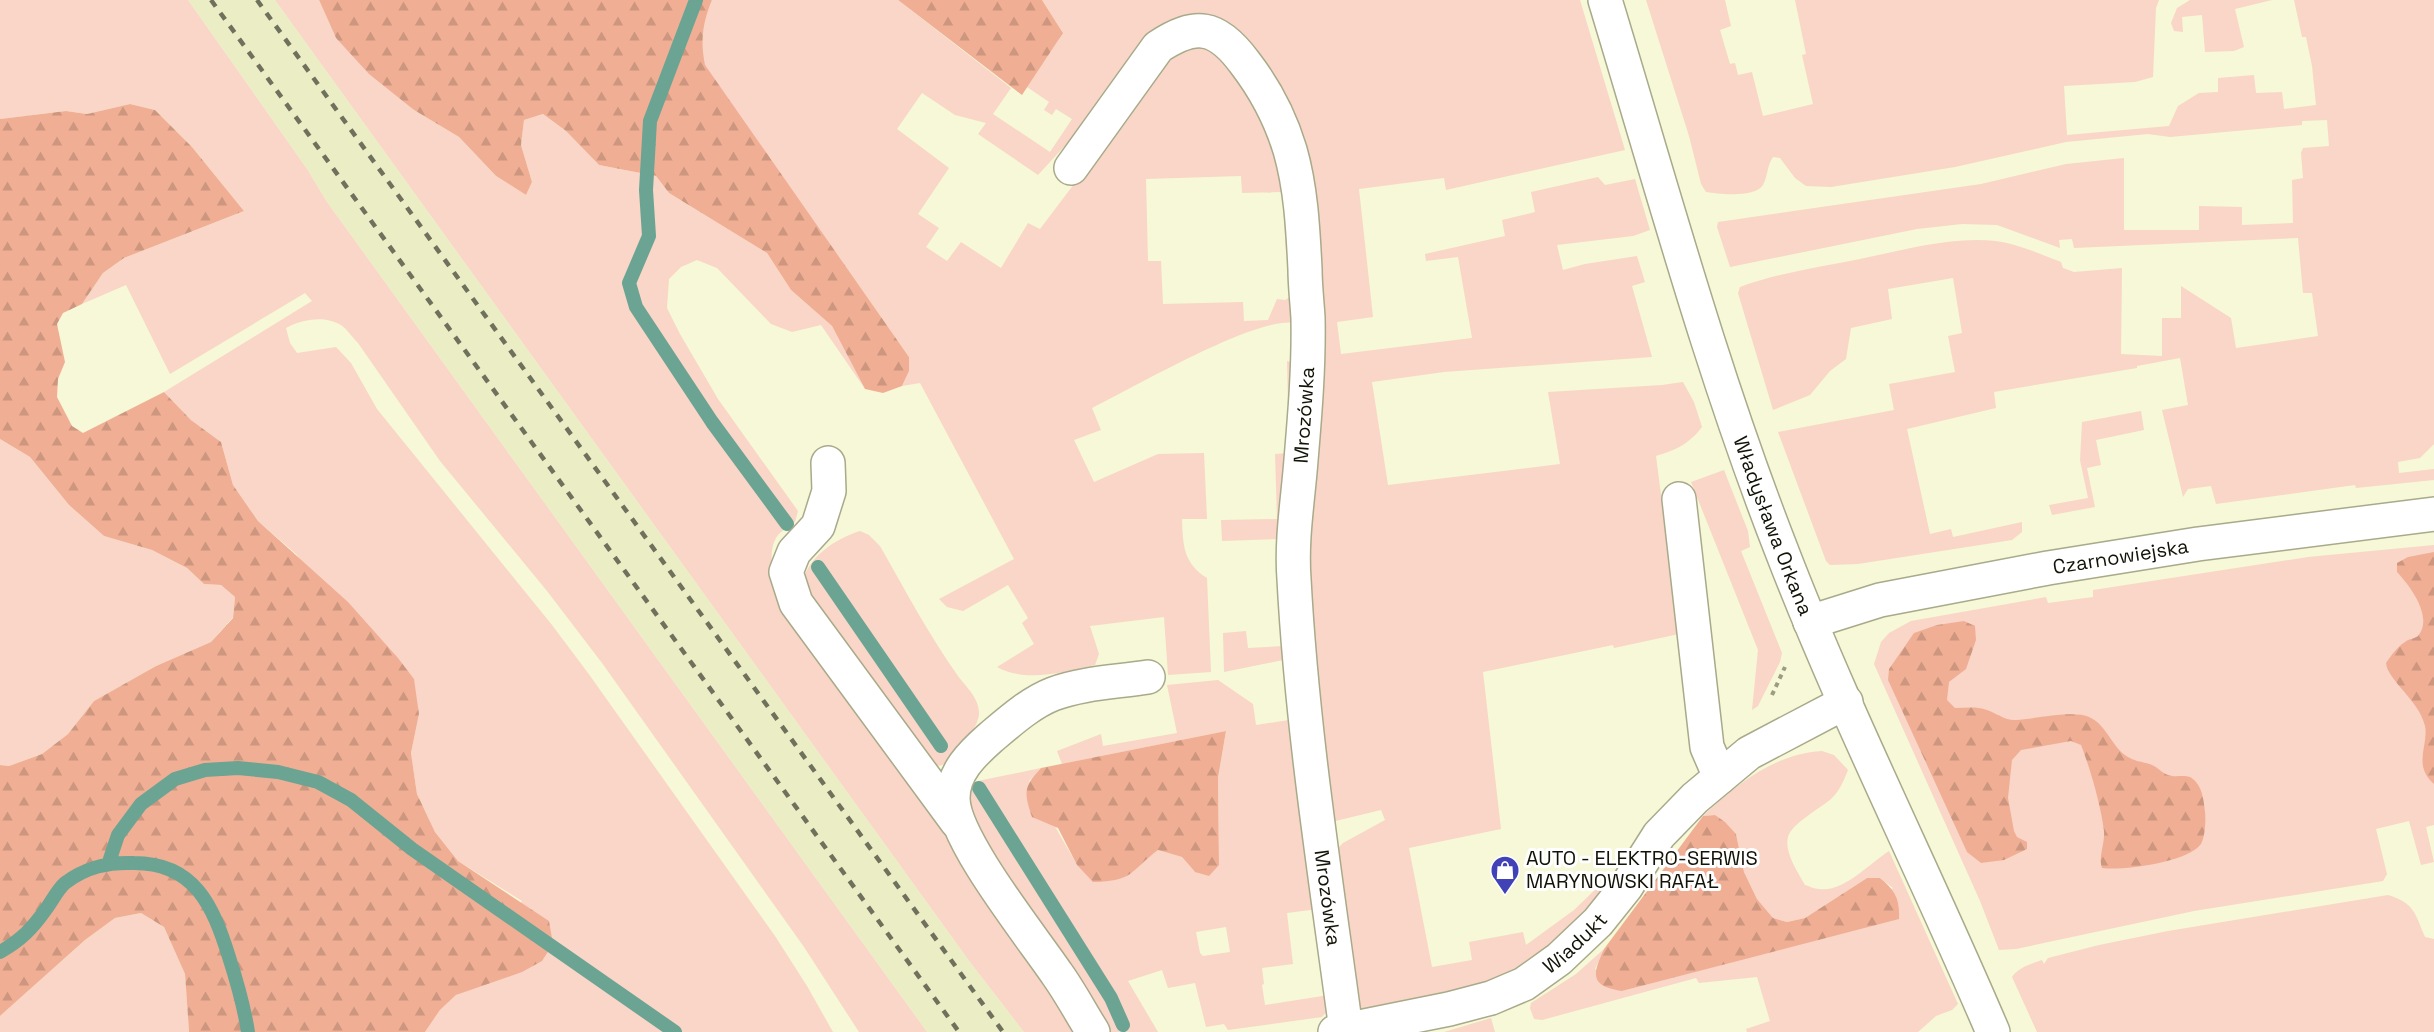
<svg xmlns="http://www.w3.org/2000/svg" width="2434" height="1032" font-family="'Space Grotesk',sans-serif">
<defs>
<pattern id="forest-firs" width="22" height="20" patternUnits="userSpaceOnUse" patternTransform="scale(1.5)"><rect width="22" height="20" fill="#f0af95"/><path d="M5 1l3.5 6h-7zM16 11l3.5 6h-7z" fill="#cd967f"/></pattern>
</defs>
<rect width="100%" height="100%" fill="#f6f8d7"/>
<path fill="#ebeec5" d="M188,0H275L970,962L1024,1032H927L327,202L307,169Z"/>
<path fill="#f9d6c7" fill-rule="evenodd" d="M0,0H188L307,169L327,202L927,1032H859L804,947L602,663L547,591L440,461L358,343C353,338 347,329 341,325C325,315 301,319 286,328L290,343L297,353L336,347L351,363L377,409L552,625L588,673L775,936L807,986L833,1032H425L440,1010L456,995L471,989L522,901L458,861L435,832L417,794L411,753L419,714L296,554L258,521L233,485L221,442L191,420L164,392L312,301L305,293L170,374L126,285L82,304L103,273L124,258L244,211L192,147L155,110L130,104L87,114L66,111L0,119Z
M275,0H319L336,38L414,110L459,137L496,176L526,195L532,182L521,145L524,120L543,114L566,131L599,165L656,176L669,193L767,253L791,290L832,326L865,389L821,325L792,332L771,324L717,268L697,260L681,267L669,279L667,308L680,334L718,399L798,511L795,522C790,526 784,529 780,533C764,548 775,584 779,602L952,837L1082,1032H1024L970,962Z
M712,0H898L1011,88L993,114L1050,152L1072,119L1056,109L1052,115L1044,110L1049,102L1027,87L1063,33L1042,0H1580L1625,150L1446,190L1444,178L1359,189L1373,317L1337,322L1341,354L1472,338L1458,257L1426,261L1425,254L1505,236L1502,220L1535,212L1531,192L1598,177L1605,185L1635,179L1650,230L1633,236L1557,245L1563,270L1585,264L1637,256L1645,282L1632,286L1652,357L1444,372L1372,382L1388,485L1560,464L1548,392L1662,385L1683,382L1694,402L1702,427C1689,444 1676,450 1656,456L1679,634L1614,648L1613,645L1483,672L1501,829L1409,848L1432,967L1472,960L1469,942L1523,932L1526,945L1574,910L1601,884L1604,885L1606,892C1582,915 1557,945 1528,962C1477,993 1415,999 1358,1011L1353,1002L1335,851L1343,843L1385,820L1381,810L1327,823C1317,729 1300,632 1302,537C1303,483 1313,428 1316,374C1319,329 1316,285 1311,241C1304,171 1293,99 1242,47C1214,17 1182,6 1150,39C1141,49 1134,62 1127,73C1112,94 1096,114 1081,135L1072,138L1038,175L978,134L986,123L955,115L922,93L897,129L949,168L918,214L939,228L926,247L947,261L961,242L1001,268L1028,223L1040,229L1096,155L1094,149C1110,125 1148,64 1169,50C1231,9 1277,131 1288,174C1294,198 1292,227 1294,251H1286L1282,192L1242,193L1241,176L1146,179L1148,261H1161L1163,304L1243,302L1244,321L1268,320L1277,299L1285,300L1290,297L1289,287H1295L1297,320L1295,323C1256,316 1133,388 1092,408L1101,430L1074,440L1094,482L1158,454L1204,453L1207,519H1182C1183,545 1183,563 1207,578L1211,672L1168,675L1164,617L1090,626L1099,654L1095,665C1064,672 1026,683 997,667L1034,644L1022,623L1028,618L1008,585L963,611L947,607L939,599L1014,559L920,383L902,386L909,371V357L704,65C700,41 703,22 712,0Z
M1646,0H1725L1731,26L1720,30L1730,64L1735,63L1738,75L1752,72L1763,116L1813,104L1802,55L1806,54L1795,0H2159L2156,8L2153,77L2135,82L2064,86L2067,135L2169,126L2178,106L2199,93L2218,92V78L2254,75L2256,93L2282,92L2284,109L2316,105L2312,66L2306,37H2302L2294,0H2434V444L2420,458L2398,462L2399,473L2434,469V480L2356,488L2355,485L2216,504L2211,486L2188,489L2183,497L2162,410L2188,405L2180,358L2137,366V368L1994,392L1996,408L1907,429L1930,534L1951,529L1953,537L2022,522V532L2012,540L1858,564L1830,565L1826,561L1778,432L1894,410L1889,384L1955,372L1948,336L1962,333L1953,278L1888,289L1892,319L1851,328L1846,359L1830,371L1810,395L1773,410L1738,293L1740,287C1778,273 1820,267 1860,259C1904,250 1951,236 1996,241C2019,244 2039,254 2061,262L2063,268L2074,272L2122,268L2121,354L2162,356V318H2181V286L2231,318L2236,348L2318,336L2312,293H2303L2298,238L2074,248L2072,239L2059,240L2060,248L1997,225L1962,224L1917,229L1730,267L1717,227L1718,222L1981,184L2066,164L2124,158V230H2199V206L2242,207V225L2293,223L2292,180L2303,178L2301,153L2303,148L2329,146L2327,120L2302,121V125L2170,137L2148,134L2066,142L1955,167L1831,187L1806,186L1795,178L1780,158L1773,157C1767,165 1768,176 1763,185C1755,198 1719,194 1706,192L1701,184L1689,136Z
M2190,0H2272L2235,9L2244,47L2234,51L2205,52L2202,15L2182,17L2183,32L2174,31L2171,23L2177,8Z
M1287,361L1296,364L1318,909L1287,913L1293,964L1262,968L1264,984L1262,985L1265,1005L1329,995L1330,1008L1322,1017L1228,1030L1224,1024L1206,1027L1195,983L1168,988L1162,970L1128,981L1158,1032H1105L968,820V783L1041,768L1029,781L1077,865L1145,860L1158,850L1182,857L1195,872L1219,865L1218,778L1226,731L1062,764L1057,751L1101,734L1103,746L1177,733L1167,685L1218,680L1253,704L1256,725L1289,720L1283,660L1224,672L1223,633L1246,631L1248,648L1283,646L1279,539L1222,541L1221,520L1277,519L1275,454L1289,453ZM1226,927L1230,952L1203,956L1200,953L1196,932Z
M2141,411L2144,430L2096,440L2101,465L2087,468L2095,507L2052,515L2049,505L2088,498L2080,460L2082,422Z
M0,439L30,457L69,505L104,536L152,550L187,568L204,584L221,585L235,597L233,617L211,642L156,666L94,701L68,734L42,754L9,766L0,765Z
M1724,470L1748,531L1750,547L1741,551L1782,653L1780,662L1758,706L1752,710L1758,650L1691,482Z
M860,531L869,535L880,546C905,590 929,635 958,676C967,688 980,699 979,715C977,728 965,741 958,750C951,760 946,767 933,766L802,583C809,556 835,539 860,531Z
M2434,545V825L2426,827L2434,862L2421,865L2409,821L2376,829L2387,874L2383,881L2194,911L2016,949L1999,950L1980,901L1874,664L1881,642L1889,633L1911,621L2046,597L2048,603L2093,597V590L2308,557Z
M1822,751L1834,755L1848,770C1844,780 1840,790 1832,798C1821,808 1791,824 1788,837C1784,852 1798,872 1805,885C1809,886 1814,889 1819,889C1843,893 1870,863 1889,851L1958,1004L1952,1010L1936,1016L1918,1032H1747L1746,1029L1770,1021L1757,977L1699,983L1696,978L1542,1020L1534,1019L1530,1008L1531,1003L1576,974L1604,949L1595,969L1622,991L1753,956L1893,888L1880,878H1867L1805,918L1787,922L1773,918L1757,899L1744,872L1736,834L1715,815L1703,816C1737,784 1774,754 1822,751Z
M2388,895C2415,903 2415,914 2425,937L2434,939V1032H2037L2012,977C2019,967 2031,964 2042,960L2044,964L2048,958L2099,945L2168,931Z
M141,913L164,927L185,974L189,1032H0V1016L85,940L115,918Z
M1491,1018L1495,1032H1444Z"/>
<path fill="url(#forest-firs)" d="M319,0H712C703,22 700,41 705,65L909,357V371L902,386L883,393L865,389L832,326L791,290L767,253L669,193L656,176L599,165L566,131L543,114L524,120L521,145L532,182L526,195L496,176L459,137L414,110L369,74L336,38Z
M898,0H1042L1063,33L1022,95Z
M130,104L155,110L192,147L244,211L124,258L103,273L82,304L63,313L57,324L65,362L58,379L57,397L72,426L83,433L164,392L191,420L221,442L233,485L258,521L348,602L398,658L414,679L419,714L411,753L417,794L435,832L458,861L549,921L553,944L542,961L522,972L456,995L440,1010L425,1032H189L185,974L164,927L141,913L115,918L85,940L0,1016V765L9,766L42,754L68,734L94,701L156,666L211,642L233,618L235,597L221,585L204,584L187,568L152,550L104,536L69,505L30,457L0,439V119L66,111L87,114Z
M2434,552V784C2412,765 2429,745 2425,726C2419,700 2388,681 2386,663C2391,656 2397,647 2405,642C2408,639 2414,639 2418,636C2434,617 2410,586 2397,572V563L2408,557Z
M1964,621L1975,626L1976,640L1966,669L1949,682L1947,700L1955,708C1966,708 1976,706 1987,710C1996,713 2006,721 2016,720C2033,719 2074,710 2089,717C2108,725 2112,750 2130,758C2137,762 2145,762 2152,765C2159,768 2163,775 2172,776C2181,777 2189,773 2196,782C2203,790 2204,803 2205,812C2206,820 2205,837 2201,844C2189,862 2122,871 2102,868C2098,857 2105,844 2104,831C2101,806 2090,768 2081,745L2071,741L2021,750L2012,760L2008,798L2014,831L2017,837L2027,842V849L2004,860L1981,863L1967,852L1888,680L1889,669L1914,633L1937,625Z
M1226,731L1218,778L1219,865L1209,876L1195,872L1182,857L1158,850C1129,872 1134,881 1093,882L1077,865L1058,828L1032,817C1024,793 1023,787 1041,768Z
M1715,815L1725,822L1736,834L1744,872L1757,899L1773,918L1787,922L1805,918L1867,878H1880C1895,890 1900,899 1899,919L1622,991C1590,986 1592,975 1604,949L1703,816Z"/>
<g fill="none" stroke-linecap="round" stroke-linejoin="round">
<path stroke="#6ca493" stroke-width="14" d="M696,0L650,121L646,190L649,236L629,283L636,307L712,422L787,524
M818,567L941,746
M979,788L1111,998L1123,1025
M109,862L118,835L141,804L175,779L205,770L238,768L278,772L318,782L351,800L412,849L675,1032
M0,952C21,940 32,929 46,909C52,901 58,889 65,883C86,867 108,862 134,863C195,863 213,906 229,957C237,982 244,1006 248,1032"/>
<g stroke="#a8aa8a" stroke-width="36">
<g id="minor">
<path id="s1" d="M1605,0C1661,184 1711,370 1781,549C1844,713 1924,870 1993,1032"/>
<path id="s2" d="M1071,168L1158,47C1196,22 1217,25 1245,63C1265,89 1280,117 1290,150C1301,188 1303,229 1305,269C1305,285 1307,301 1308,318C1309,365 1305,413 1301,460C1298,500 1291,539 1294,579C1302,730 1326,880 1346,1030"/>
<path d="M828,463L829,491L818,526L794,552L786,572L796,603L957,822"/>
<path d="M1679,499L1707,747L1720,777"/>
<path id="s3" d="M1810,622L1880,600L2048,568L2198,544L2434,514"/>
<path d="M1093,1032C1081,1013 1070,992 1057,974C1032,937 953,839 953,798C953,772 972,754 990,738C1009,722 1030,703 1053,694C1082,683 1117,682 1148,677"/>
<path id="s4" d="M1335,1032L1449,1009L1491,998L1524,984L1559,959L1598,922L1626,887L1659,835L1695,798L1749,753L1846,702"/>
</g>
</g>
<path stroke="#9b9c84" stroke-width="4" stroke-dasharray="4.5 4.5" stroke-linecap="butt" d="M1772,695L1785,667"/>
<use href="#minor" stroke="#fff" stroke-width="33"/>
<path stroke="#70715d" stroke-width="4.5" stroke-dasharray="8 8" stroke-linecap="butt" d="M211,0L959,1032
M257,0L1003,1032"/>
</g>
<defs>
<g id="shop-pin" transform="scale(1.5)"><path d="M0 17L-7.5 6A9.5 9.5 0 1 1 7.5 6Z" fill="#4242b7" stroke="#fff"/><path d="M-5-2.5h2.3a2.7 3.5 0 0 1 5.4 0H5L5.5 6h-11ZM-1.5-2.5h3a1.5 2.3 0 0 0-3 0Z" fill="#fff"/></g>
</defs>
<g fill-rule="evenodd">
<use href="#shop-pin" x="1505" y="870"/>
</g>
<g text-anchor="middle" stroke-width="6" stroke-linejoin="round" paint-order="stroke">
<g font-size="20" fill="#121207" stroke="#fff">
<text transform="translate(1304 415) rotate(-86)" y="7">Mrozówka</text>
<text dy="7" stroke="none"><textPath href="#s1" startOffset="552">Władysława Orkana</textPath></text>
<text dy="7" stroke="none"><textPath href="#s3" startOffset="318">Czarnowiejska</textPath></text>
<text dy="7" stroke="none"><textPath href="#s2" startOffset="1102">Mrozówka</textPath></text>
<text dy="7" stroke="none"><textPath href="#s4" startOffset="261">Wiadukt</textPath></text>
</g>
<g font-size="20" fill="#121207" stroke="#fff" text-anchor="start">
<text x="1526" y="865">AUTO - ELEKTRO-SERWIS<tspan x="1526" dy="23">MARYNOWSKI RAFAŁ</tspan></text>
</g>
</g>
</svg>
